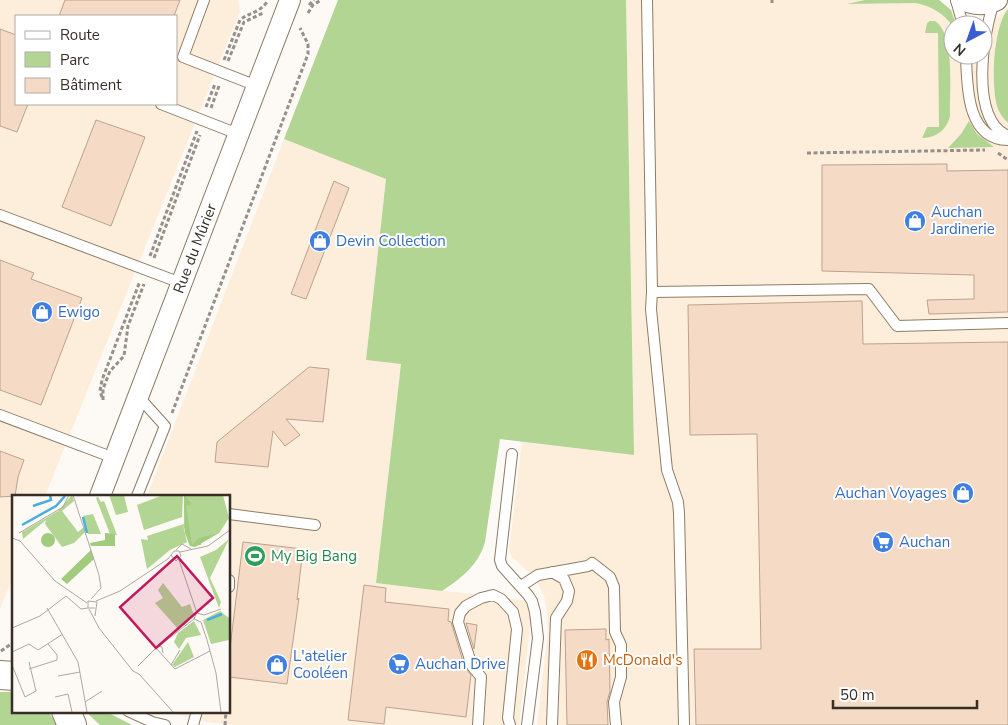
<svg xmlns="http://www.w3.org/2000/svg" width="1008" height="725" font-family="'Nunito Sans',sans-serif">
<rect width="100%" height="100%" fill="#fdf9f4"/>
<path fill="#fdeedb" fill-rule="evenodd" d="M0,0H238L240,11L45,496H14V575L0,609ZM16,16H176V104H16Z
M626,0H939L948,8L960,15L983,19L998,17L1008,7V725H537L548,632L547,614L544,596L539,586L532,575L512,557L509,551L522,442L634,454ZM953,25H983V55H953Z
M284,139L386,178L366,360L401,364L376,583L533,601L519,725H231L207,722L163,711H229V496H147Z"/>
<path fill="#b2d594" d="M338,0H626L634,455L500,439L485,542C479,564 462,578 442,591L376,583L401,364L366,360L386,179L284,139Z
M865,0H939L951,10L956,25H953V27C944,13 931,6 915,3L847,4Z
M1008,9V123C1003,118 999,113 997,106C991,84 993,27 1008,9Z
M930,21H935C956,34 949,93 950,116C947,130 936,138 922,138L927,127H939L938,33H925L927,23Z
M969,121L977,134L994,147L948,148L961,134Z
M0,692H14V711H48L57,725H0Z
M85,711H105L132,725H100Z"/>
<path fill="#f5dbc5" stroke="#bba28e" d="M65,0H180L174,16H59Z
M0,29L16,35V104H28L17,132L0,126Z
M96,120L145,137L111,226L62,207Z
M947,164V171L1008,170V312L929,314L927,300L974,299V275L822,271V165Z
M334,181L349,188L306,299L291,294Z
M0,260L34,273L31,279L82,298L41,405L0,390Z
M862,301L863,344L1008,342V725H696L694,649H761L757,434L690,435L688,305Z
M309,367L329,369L323,422L286,419L300,435L285,446L273,431L268,467L215,462L217,442Z
M0,451L24,460L18,477L15,496L0,497Z
M243,542L303,549L297,600L299,598L287,684L229,677V656Z
M364,585L386,588L385,602L449,609L448,621L451,622L465,668L471,675L466,717L386,707L384,724L348,720Z
M466,623L477,625L474,649Z
M606,629V640L609,639L610,691L607,702L608,725H567L565,630Z"/>
<g fill="none" stroke-linecap="round" stroke-linejoin="round">
<g stroke="#8e7c65" stroke-width="12">
<path id="lane" d="M204,0L183,57L257,86
M647,0L652,292L869,289L897,326L1008,323
M956,0L963,25
M994,2C983,34 969,119 1008,136
M966,55C967,84 966,140 1008,140
M161,104L238,134
M0,215L181,283
M652,292L651,309L667,470L678,502L679,513L684,725
M0,415L114,458
M512,454L500,560L502,566L528,595L532,601L535,612L538,638L527,725
M137,496L165,426L138,396
M229,514L315,525
M229,580V587
M521,586L538,575L588,566L592,563L610,577L614,587L615,632L621,645V677L614,702L616,725
M128,711L152,722L165,725
M193,725L197,711
M478,725L481,677L472,666L458,622L460,613L466,606L481,598L493,595L501,599L513,612L517,629L508,718L510,725
M552,725L556,618L567,601L569,591L564,579L552,572"/>
</g>
<g stroke="#8e7c65" stroke-width="22">
<g id="street">
<path d="M961,0C973,4 984,7 997,0"/>
<path id="s1" d="M100,496L290,0"/>
</g>
</g>
<g stroke="#8e7c65" stroke-width="30">
<path id="primary" d="M0,675L14,676
M66,711L72,725"/>
</g>
<path stroke="#969089" stroke-width="3" stroke-dasharray="4 2.5" stroke-linecap="butt" d="M772,3V0
M309,5L314,0
M308,13L313,5L321,0
M224,60L240,20C249,12 258,14 267,2
M228,61L244,22L263,13
M206,107L215,84
M211,108L219,86
M807,153L985,150
M998,153L1008,160
M150,256L197,131
M154,258L200,135
M102,397L100,391L102,380L140,281
M103,400V389L110,371L124,356L128,326L144,284
M172,413L308,54V44L300,28
M1,651L14,642
M225,725L226,711"/>
<use href="#lane" stroke="#fff" stroke-width="10"/>
<use href="#street" stroke="#fff" stroke-width="20"/>
<use href="#primary" stroke="#fff" stroke-width="28"/>
</g>
<defs>
<g id="shop-disc" transform="scale(1.125)"><circle r="9.5" fill="#3f7fe0" stroke="#fff"/><path d="M-5-2.5h2.3a2.7 3.5 0 0 1 5.4 0H5L5.5 6h-11ZM-1.5-2.5h3a1.5 2.3 0 0 0-3 0Z" fill="#fff"/></g>
<g id="supermarket-disc" transform="scale(1.125)"><circle r="9.5" fill="#3f7fe0" stroke="#fff"/><path d="M-6-5.5h2.5l.6 2H6L4.5 2H-2.5L-4.4-4H-6ZM-1.5 3.2a1.3 1.3 0 1 0 .1 0ZM3 3.2a1.3 1.3 0 1 0 .1 0Z" fill="#fff"/></g>
<g id="stadium-disc" transform="scale(1.125)"><circle r="9.5" fill="#2e9e5b" stroke="#fff"/><path d="M0-5a6.5 5 0 1 0 0 10a6.5 5 0 1 0 0-10ZM-3.5-1.8h7v3.6h-7Z" fill="#fff"/></g>
<g id="restaurant-disc" transform="scale(1.125)"><circle r="9.5" fill="#e8710a" stroke="#fff"/><path d="M-5-6h1v4h1v-4h1v4h1v-4h1v5L-1.5 .5V6h-2V.5L-5-1ZM5-6V6H3V1.5H1.5Q1.5-4 5-6Z" fill="#fff"/></g>
</defs>
<g fill-rule="evenodd">
<use href="#shop-disc" x="915" y="221"/>
<use href="#shop-disc" x="320" y="241"/>
<use href="#shop-disc" x="42" y="312"/>
<use href="#shop-disc" x="963" y="493"/>
<use href="#supermarket-disc" x="883" y="542"/>
<use href="#stadium-disc" x="255" y="556"/>
<use href="#restaurant-disc" x="587" y="660"/>
<use href="#supermarket-disc" x="399" y="664"/>
<use href="#shop-disc" x="277" y="665"/>
</g>
<g text-anchor="middle" stroke-width="4" stroke-linejoin="round" paint-order="stroke">
<g font-size="15" fill="#366cbe" stroke="#fff" text-anchor="start">
<text x="931" y="217">Auchan<tspan x="931" dy="17">Jardinerie</tspan></text>
<text x="336" y="246">Devin Collection</text>
<text x="58" y="317">Ewigo</text>
<text x="947" y="498" text-anchor="end">Auchan Voyages</text>
<text x="899" y="547">Auchan</text>
<text x="293" y="661">L'atelier<tspan x="293" dy="17">Cooléen</tspan></text>
<text x="415" y="669">Auchan Drive</text>
</g>
<g font-size="15" fill="#372f25" stroke="#fff">
<text dy="5" stroke="none"><textPath href="#s1" startOffset="265">Rue du Mûrier</textPath></text>
</g>
<g font-size="15" fill="#27864d" stroke="#fff" text-anchor="start">
<text x="271" y="561">My Big Bang</text>
</g>
<g font-size="15" fill="#c56008" stroke="#fff" text-anchor="start">
<text x="603" y="665">McDonald's</text>
</g>
</g>
<g transform="translate(12 495)">
<rect width="218" height="218" fill="#fdf9f4"/>
<path d="M60,0L62,6L50,16L66,37L72,32L73,37L62,48L50,52L33,29L34,25L11,44L10,37L46,16ZM97,0H112L116,17L104,20ZM151,0H171L170,22L132,35L125,10ZM172,0H211L217,23L207,38L189,45V50L178,51L171,30L175,47L158,55L135,74L129,44L136,45L135,41L172,29ZM86,2L89,7L92,6L105,40L98,39L84,3ZM81,19L89,39H76L71,21ZM217,44L198,83L209,107L207,113L188,62L204,55ZM151,88L170,112L178,109L182,120L166,134L143,108L151,103L146,95ZM208,116L217,123V145L199,149L191,125ZM182,126L189,140L174,143L167,154L162,147L166,138ZM176,147L182,162L163,172L160,170Z" fill="#b2d594"/>
<path d="M172,0L180,9L174,11L180,50L187,43L207,38L183,52L178,51L173,38ZM29 45a7 7 0 1 1 14 0a7 7 0 1 1-14 0ZM93,38L103,39V51H79L78,48L93,45ZM79,55L82,64L55,89L49,84Z" fill="#a1cb7d"/>
<path fill="none" stroke="#48aedb" stroke-width="2.5" d="M21,11L39,5L38,0M71,22L75,38M10,30L44,11L53,1M195,125L210,119"/>
<path fill="none" stroke="#aea8a1" stroke-width="1" d="M61,0L87,80L89,93L79,104M7,38L51,12L57,0M0,43L8,46L43,86L75,108M164,55L170,49L179,54M168,57L196,51L218,35M167,65L185,118L192,120L209,114M84,106L108,96L156,64L162,56H167L169,61L164,66L159,60M35,113L66,167L75,217M77,114L87,133L121,176L127,179L161,217M83,121L85,107L76,106V113H83M182,124L189,127L195,145L204,178L209,217M0,133L28,121L54,101L69,114L76,113M147,151L182,124L185,117M144,153L163,174L198,156M0,157L17,149L26,155L51,139M0,170L13,202L24,196L17,167M159,170L168,155M126,171L146,151L150,152L151,158M17,174L45,165V160L36,149M46,181L68,177M43,202L56,199L60,217M73,207L90,196"/>
<path fill="#c2185b" fill-opacity="0.15" stroke="#c2185b" stroke-width="2.5" d="M165,61L201,103L144,153L108,112Z"/>
<rect width="218" height="218" fill="none" stroke="#372f25" stroke-width="2.5"/>
</g>
<rect x="15" y="15" width="162" height="90" fill="#ffffff" stroke="#afaca8"/>
<rect x="25" y="31" width="25" height="8" fill="#ffffff" stroke="#afaca8"/>
<text x="60" y="40" font-size="15" fill="#372f25">Route</text>
<rect x="25" y="52" width="25" height="15" fill="#b2d594" stroke="#afaca8"/>
<text x="60" y="65" font-size="15" fill="#372f25">Parc</text>
<rect x="25" y="78" width="25" height="15" fill="#f5dbc5" stroke="#afaca8"/>
<text x="60" y="90" font-size="15" fill="#372f25">Bâtiment</text>
<g transform="translate(968 40) rotate(221)"><circle r="24" fill="#ffffff" stroke="#afaca8"/>
<path d="M0-4L9 19L0 12L-9 19Z" fill="#3c5dcf"/>
<text y="-8" font-size="14" font-weight="bold" text-anchor="middle" fill="#372f25">N</text>
</g>
<path d="M833 700v8h144v-8" fill="none" stroke="#372f25" stroke-width="2.5"/>
<text x="840" y="700" font-size="15" fill="#372f25" stroke="#ffffff" stroke-width="4" paint-order="stroke">50 m</text>
</svg>
